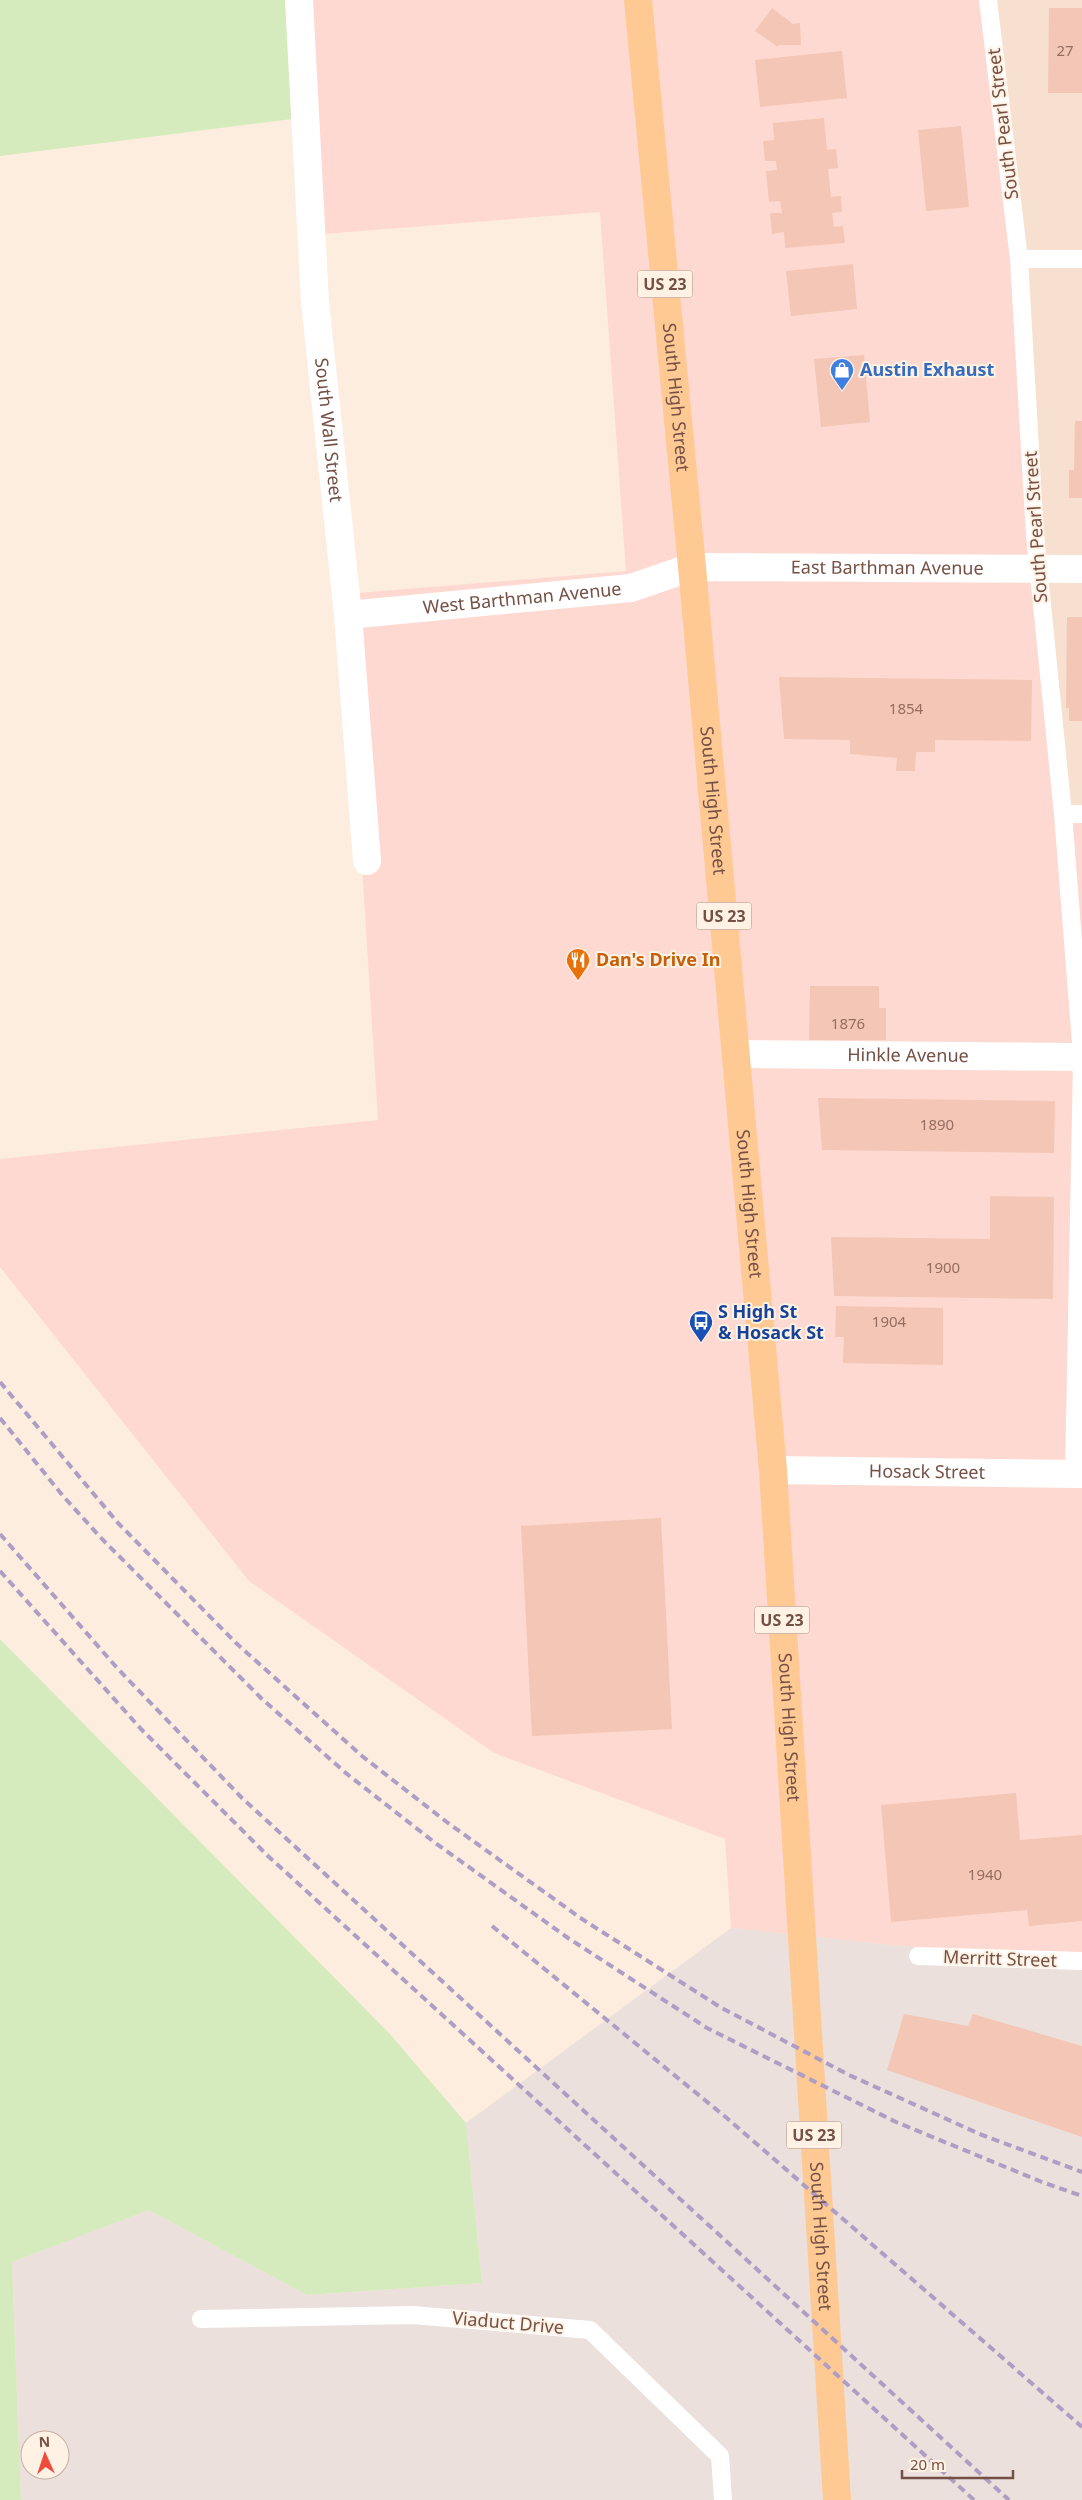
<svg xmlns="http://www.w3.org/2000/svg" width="1082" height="2500" font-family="'Noto Sans',sans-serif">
<rect width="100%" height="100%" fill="#fdedde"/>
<path fill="#f7e0cf" d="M990,0H1082V812H1065Z"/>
<path fill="#fed9d1" d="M291,0H990L1065,811L1082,812V1965L731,1928L725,1839L494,1753L249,1581L0,1267V1159L378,1120L345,594L626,571L600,212L310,235Z"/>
<path fill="#ebe0db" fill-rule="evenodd" d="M731,1928L1082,1965V2500H21L12,2262L149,2210L307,2295L482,2283L466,2123ZM30,2440H60V2470H30Z"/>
<path fill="#d5ebbd" d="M0,0H291L300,118L0,156Z
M0,1639L389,2033L466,2123L482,2283L307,2295L149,2210L12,2262L21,2500H0Z"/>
<path fill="#f4c6b5" d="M772,8L793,24L800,23L801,45H779L778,47L755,31Z
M1049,8H1082V93H1048Z
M842,51L847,98L760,107L755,60Z
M824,118L827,150L836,149L838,168L828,169L831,197L841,196L842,212L832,213L834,227L843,226L845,243L785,248L784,232L772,234L770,213H782L780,201L769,202L766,171L777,170L776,161H765L763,141L774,140L773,123Z
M961,126L969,207L926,211L918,130Z
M853,264L857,309L791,316L786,271Z
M864,355L870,422L821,427L814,359Z
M1075,421H1082V498H1069V470H1074Z
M1067,617H1082V721H1069V708H1066Z
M779,677L1032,680L1031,741L935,740V752H916L915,771H896L897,758L850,754V740L784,739Z
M810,986H879V1008H886V1040H809Z
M818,1098L1055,1101L1054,1153L822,1150Z
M990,1196L1054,1197L1053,1299L834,1296L831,1237L990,1239Z
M836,1306L943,1308V1365L843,1363L844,1337H835Z
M661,1518L672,1729L532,1736L521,1526Z
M1016,1793L1020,1840L1082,1835V1921L1029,1926L1027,1910L891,1922L881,1805Z
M904,2014L968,2026L973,2014L1082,2046V2137L887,2070Z"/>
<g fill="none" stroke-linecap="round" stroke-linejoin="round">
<path stroke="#fff" stroke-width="18" d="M988,0L1019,259L1035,535L1063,814L1082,1055
M1019,259H1082
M1063,814H1082
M1074,1474L1082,1063
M918,1956L1082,1961
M201,2319L413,2315L590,2330L720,2456L723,2500"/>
<g stroke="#fff" stroke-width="28">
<path id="s1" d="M299,0L315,302L348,615L367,861"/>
<path id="s2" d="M348,615L631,588L692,567L1082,569"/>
<path id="s3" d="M736,1054L1082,1057"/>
<path id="s4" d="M773,1470L1082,1474"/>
</g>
<path stroke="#ffc993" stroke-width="28" id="s5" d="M638,0L692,567L773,1470L837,2500"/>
<path stroke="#ae9ec6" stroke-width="4" stroke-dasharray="8 5" stroke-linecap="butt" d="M0,1382L118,1523L236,1643L362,1756L448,1823L582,1919L720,2007L849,2075L982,2135L1082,2172
M0,1418L63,1496L103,1540L262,1699L347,1774L434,1842L568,1938L707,2028L896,2122L1042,2182L1082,2196
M0,1534L118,1669L242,1798L1009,2500
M0,1571L141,1729L268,1856L974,2500
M492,1926L728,2119L1082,2427"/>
</g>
<defs>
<g id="shop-pin" transform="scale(1.25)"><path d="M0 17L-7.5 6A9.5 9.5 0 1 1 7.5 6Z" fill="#3f7fe0" stroke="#fff2e5"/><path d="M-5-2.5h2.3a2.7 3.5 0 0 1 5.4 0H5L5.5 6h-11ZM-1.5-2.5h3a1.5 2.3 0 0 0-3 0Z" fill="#fff"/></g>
<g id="restaurant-pin" transform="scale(1.25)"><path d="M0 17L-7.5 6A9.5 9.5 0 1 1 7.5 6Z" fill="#e8710a" stroke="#fff2e5"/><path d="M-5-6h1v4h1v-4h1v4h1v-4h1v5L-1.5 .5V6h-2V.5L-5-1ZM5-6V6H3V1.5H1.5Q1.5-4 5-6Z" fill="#fff"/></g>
<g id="bus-pin" transform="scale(1.25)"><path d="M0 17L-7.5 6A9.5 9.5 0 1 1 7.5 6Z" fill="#1a4fb4" stroke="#fff2e5"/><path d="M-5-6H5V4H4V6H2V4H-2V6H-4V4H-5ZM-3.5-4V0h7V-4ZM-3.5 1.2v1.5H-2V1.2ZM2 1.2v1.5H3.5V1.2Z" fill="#fff"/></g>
</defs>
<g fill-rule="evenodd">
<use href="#shop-pin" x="842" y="370"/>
<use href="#restaurant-pin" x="578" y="960"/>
<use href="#bus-pin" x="701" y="1322"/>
</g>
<g text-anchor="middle" stroke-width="4" stroke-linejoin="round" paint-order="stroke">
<g font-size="15" fill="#946e61">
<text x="1065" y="56">27</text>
<text x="906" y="714">1854</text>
<text x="848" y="1029">1876</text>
<text x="937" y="1130">1890</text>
<text x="943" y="1273">1900</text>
<text x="889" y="1327">1904</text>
<text x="985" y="1880">1940</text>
</g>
<g fill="#fff2e5" stroke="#9e8175" stroke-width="1">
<rect x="637.5" y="270.5" width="55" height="27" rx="4"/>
<rect x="696.5" y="902.5" width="55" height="27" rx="4"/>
<rect x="754.5" y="1606.5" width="55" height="27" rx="4"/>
<rect x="786.5" y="2121.5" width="55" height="27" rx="4"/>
</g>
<g font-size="16" font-weight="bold" fill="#745045">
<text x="665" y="290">US 23</text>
<text x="724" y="922">US 23</text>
<text x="782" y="1626">US 23</text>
<text x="814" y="2141">US 23</text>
</g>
<g font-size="18" fill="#745045" stroke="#fff2e5">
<text transform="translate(1003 124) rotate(-97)" y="6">South Pearl Street</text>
<text dy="6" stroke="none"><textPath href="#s5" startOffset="399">South High Street</textPath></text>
<text dy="6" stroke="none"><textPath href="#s1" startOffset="431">South Wall Street</textPath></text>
<text transform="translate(1036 527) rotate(-94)" y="6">South Pearl Street</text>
<text dy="6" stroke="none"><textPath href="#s2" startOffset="544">East Barthman Avenue</textPath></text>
<text dy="6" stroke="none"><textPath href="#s2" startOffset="175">West Barthman Avenue</textPath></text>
<text dy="6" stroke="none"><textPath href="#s5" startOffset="804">South High Street</textPath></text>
<text dy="6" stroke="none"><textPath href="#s3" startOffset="172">Hinkle Avenue</textPath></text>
<text dy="6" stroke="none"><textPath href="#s5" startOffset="1209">South High Street</textPath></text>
<text dy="6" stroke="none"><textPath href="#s4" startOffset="154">Hosack Street</textPath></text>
<text dy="6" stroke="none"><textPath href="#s5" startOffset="1734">South High Street</textPath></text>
<text transform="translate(1000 1959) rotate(2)" y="6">Merritt Street</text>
<text dy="6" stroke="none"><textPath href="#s5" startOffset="2244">South High Street</textPath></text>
<text transform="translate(508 2323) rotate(5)" y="6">Viaduct Drive</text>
</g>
<g font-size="18" font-weight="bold" fill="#366cbe" stroke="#fff2e5" text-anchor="start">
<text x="860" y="376">Austin Exhaust</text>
</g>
<g font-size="18" font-weight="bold" fill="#c56008" stroke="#fff2e5" text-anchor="start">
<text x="596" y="966">Dan's Drive In</text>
</g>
<g font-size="18" font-weight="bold" fill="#164399" stroke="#fff2e5" text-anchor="start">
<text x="718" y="1318">S High St<tspan x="718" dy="21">&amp; Hosack St</tspan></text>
</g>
</g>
<g transform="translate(45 2455) rotate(357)"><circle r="24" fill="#fff2e5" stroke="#c7b1a5"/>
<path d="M0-4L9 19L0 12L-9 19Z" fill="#ee4d3d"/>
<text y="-8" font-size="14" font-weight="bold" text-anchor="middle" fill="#745045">N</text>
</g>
<path d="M902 2470v8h111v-8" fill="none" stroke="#745045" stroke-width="2.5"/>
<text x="910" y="2470" font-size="15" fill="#745045" stroke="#fff2e5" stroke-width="4" paint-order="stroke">20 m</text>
</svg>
